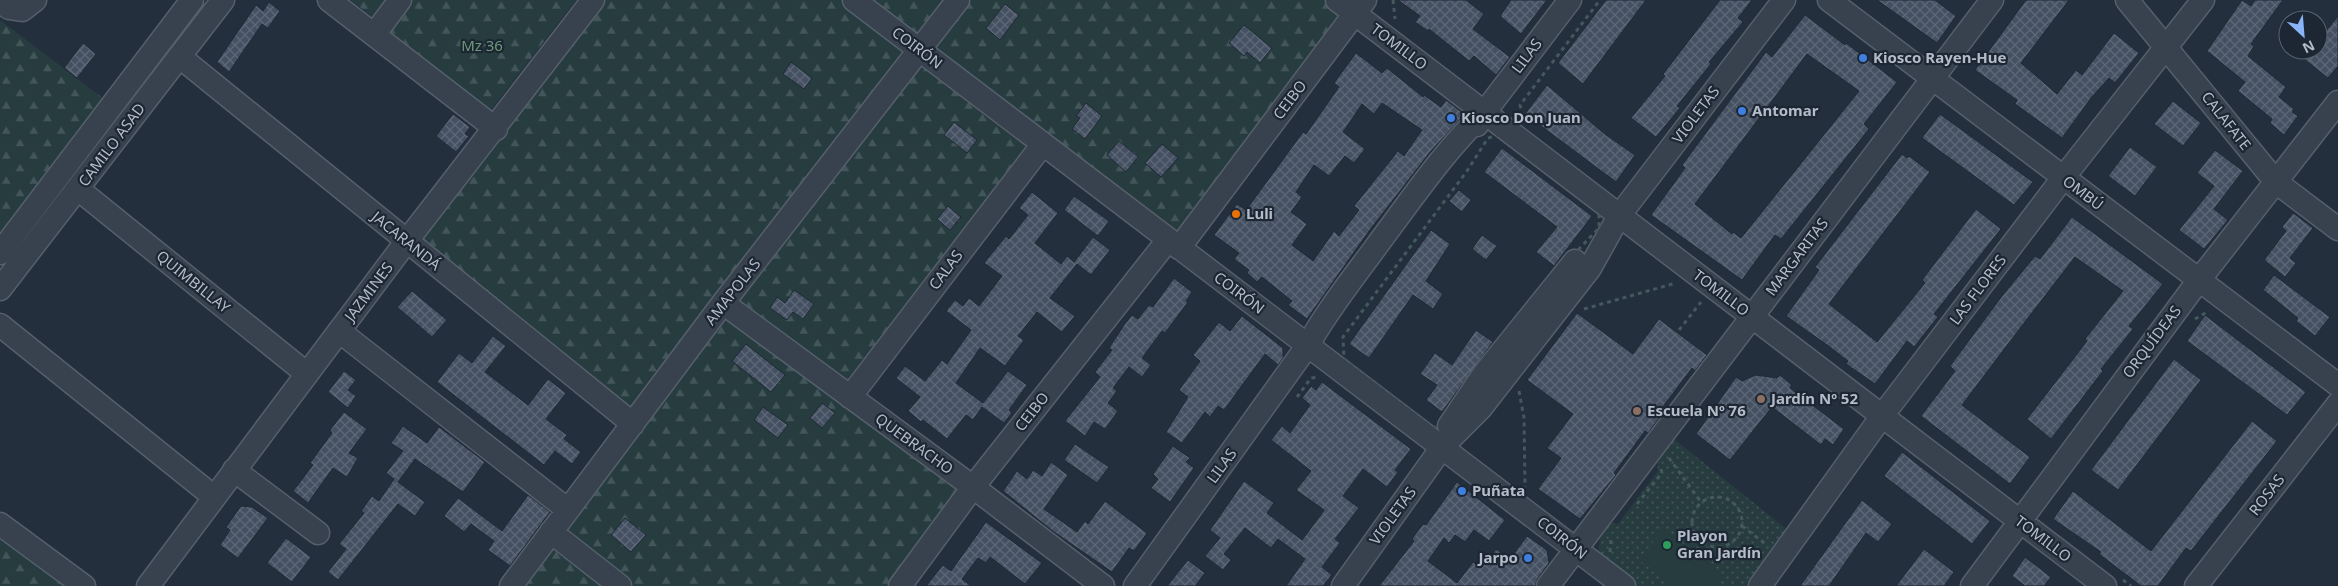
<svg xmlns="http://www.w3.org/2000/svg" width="2338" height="586" font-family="'Noto Sans',sans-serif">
<defs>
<pattern id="grass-dots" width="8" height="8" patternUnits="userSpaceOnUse" patternTransform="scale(1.25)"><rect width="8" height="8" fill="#263c3f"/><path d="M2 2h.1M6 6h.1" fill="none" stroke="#435659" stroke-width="1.8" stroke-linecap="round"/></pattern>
<pattern id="forest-firs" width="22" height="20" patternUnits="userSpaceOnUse" patternTransform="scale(1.25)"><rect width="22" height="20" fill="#263c3f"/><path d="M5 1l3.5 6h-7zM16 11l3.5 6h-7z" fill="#435659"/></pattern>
<pattern id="building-cross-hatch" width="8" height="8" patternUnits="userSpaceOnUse" patternTransform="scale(1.25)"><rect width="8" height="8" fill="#455162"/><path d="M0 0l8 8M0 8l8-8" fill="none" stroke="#5d6877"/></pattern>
</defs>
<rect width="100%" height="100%" fill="#242f3e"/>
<path fill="url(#grass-dots)" d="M1674,439L1789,531L1746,586H1634L1598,556L1600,536L1610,523L1618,524L1658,471L1657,462Z"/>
<path fill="url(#forest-firs)" d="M351,0H576L490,111Z
M593,0H1337L1355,13L1179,248L1043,145L851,397L973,487L900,586H511L633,424L406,242Z
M0,20L112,105L0,253Z
M0,524L84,586H0Z"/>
<path fill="#263c3f" d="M1663,529L1724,575L1715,586H1673L1639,560Z"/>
<path fill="url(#building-cross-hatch)" stroke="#1f2835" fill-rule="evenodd" d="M1398,0H1466L1484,14L1473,29L1510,57L1496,75L1474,56L1469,61L1429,29L1428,31L1415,22L1420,16Z
M1511,0H1547L1521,34L1500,16Z
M1606,0H1646L1583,84L1558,63Z
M1720,0H1752L1738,18L1743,22L1709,62L1711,64L1677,106L1680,108L1656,137L1631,118L1665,76L1663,74Z
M1877,0H1935L1956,16L1937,43Z
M2026,0H2069L2021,63L2057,94L2076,70L2082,75L2114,33L2139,53L2115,83L2109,78L2091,98L2062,138L2015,104L2017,100L1975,70Z
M2242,0L2251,6L2255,0H2283L2251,44L2254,46L2248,56L2286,87L2279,97L2294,109L2292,112L2298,116L2284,135L2270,123L2272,119L2238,91L2245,82L2207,51Z
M269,2L280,11L268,28L262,24L229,72L217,62L256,5L263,11Z
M1005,4L1019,15L1000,40L986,28Z
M1805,15L1845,45L1846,43L1897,82L1864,124L1869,129L1781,239L1775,235L1742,280L1651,215L1685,168L1682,165L1766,52L1772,57ZM1807,54L1859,91L1741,238L1733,232L1732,234L1695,204Z
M2338,16V66L2328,78L2304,59L2311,50H2318V41Z
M1244,25L1272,48L1260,63L1247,52L1244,56L1229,43Z
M83,43L96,54L77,78L64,68Z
M1356,53L1382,73L1387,68L1423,97L1424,95L1441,107L1446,100L1463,113V116L1431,151L1369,231L1307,319L1288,305L1292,301L1262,277L1257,282L1247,273L1249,270L1234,259L1239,253L1214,235L1237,204L1246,210L1303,132L1306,134L1339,87L1334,83ZM1382,103L1422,130L1404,156L1398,151L1354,206L1359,210L1339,236L1334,231L1313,261L1292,245L1307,224L1291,212L1302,197L1296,192L1314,165L1329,176L1345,156L1354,163L1365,149L1343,132L1362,104L1374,114Z
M791,62L812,78L804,89L783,74Z
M1547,85L1606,135L1635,155L1616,182L1525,114Z
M2173,101L2201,123L2183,146L2154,124Z
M1086,103L1102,116L1085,139L1072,129L1080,118L1076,116Z
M453,114L470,127L465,134L469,136L456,152L436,136Z
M1940,114L2033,182L2014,205L1922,138Z
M954,122L977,140L967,153L944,135Z
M1119,141L1138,157L1126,172L1107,155Z
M1162,144L1178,158L1161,177L1145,163Z
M2130,147L2157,167L2135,196L2108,176Z
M1502,148L1592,216L1554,266L1536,252L1557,227L1484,172Z
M2215,150L2243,171L2214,209L2228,220L2204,249L2179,230L2214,186L2197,173Z
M1902,154L1907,158L1909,156L1930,172L1829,304L1877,342L1925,283L1922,280L1976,209L2001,229L1934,314L1938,317L1914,347L1907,341L1875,384L1846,364L1848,361L1827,345L1786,316L1819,270L1815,267Z
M1459,190L1471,200L1462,212L1449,201Z
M1032,192L1058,213L1035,243L1061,264L1067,256L1074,262L1093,237L1110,250L1091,275L1077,264L1050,298L1075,316L1062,332L1037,312L1018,336L1024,340L1005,366L980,348L956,383L983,403L1008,371L1027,385L1009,410L1012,413L1004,423L982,407L973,420L966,415L947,439L923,420L921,422L908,411L920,397L896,378L905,366L925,381L942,360L947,364L971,330L946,311L955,300L963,306L969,298L979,306L1002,276L984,263L1006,236L1009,239L1028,215L1019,208Z
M1074,196L1109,221L1098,236L1064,210Z
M948,206L961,217L950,230L937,219Z
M2293,213L2313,228L2290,258L2296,263L2285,277L2264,260L2286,231L2282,227Z
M2072,217L2163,284L2129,326L2133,329L2101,369L2103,371L2051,439L2027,419L2087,341L2085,339L2123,291L2075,257L2018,331L1962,405L2030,457L2010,484L1921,416L1955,371L1950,366L2002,296L2035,256L2040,259Z
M1431,230L1450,244L1426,281L1443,294L1433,309L1413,295L1369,358L1349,344Z
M1482,235L1497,246L1486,260L1472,249Z
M2274,275L2330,317L2315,336L2296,321L2298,318L2263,290Z
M1174,278L1192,292L1186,301L1188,302L1165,333L1162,331L1142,358L1151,365L1142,377L1129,367L1113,388L1117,391L1108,403L1118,411L1105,429L1094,422L1085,436L1065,421L1100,377L1095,372L1112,350L1109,348L1124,325L1132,315L1138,319L1149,305L1153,307Z
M794,290L814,304L803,319L793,312L787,320L770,308L777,297L785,303Z
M412,291L447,320L432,337L397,307Z
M1577,313L1633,354L1659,319L1707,355L1695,371L1692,368L1659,412L1662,414L1648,433L1645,431L1614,473L1616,475L1580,519L1538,489L1561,458L1547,448L1573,414L1527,380Z
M2205,315L2306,392L2287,415L2187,341Z
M1242,316L1283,348V358L1278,365L1265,354L1224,410L1218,406L1210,417L1205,412L1182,443L1166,432L1188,397L1179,390L1200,361L1193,355L1219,322L1230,331Z
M1476,330L1493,342L1442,412L1426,400L1437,385L1420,374L1435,353L1452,365Z
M493,336L506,346L485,372L528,405L548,379L566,393L546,419L567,435L564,439L581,452L572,464L555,451L544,465L437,382L459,353L472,363Z
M746,344L785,375L771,392L732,361Z
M2174,359L2201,380L2118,490L2091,470Z
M344,371L356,380L348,390L356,396L348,408L328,392Z
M1756,375L1777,378L1780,375L1792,385L1790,388L1844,429L1833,445L1825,439L1821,445L1772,407L1730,460L1696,434L1736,377L1742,381Z
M1322,382L1411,449L1395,470L1398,472L1387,487L1363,469L1343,496L1359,508L1335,539L1340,543L1322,567L1332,575L1323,586H1286L1305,559L1278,539L1271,548L1245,528L1224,554L1231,560L1223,570L1205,556L1220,538L1210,530L1244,481L1274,503L1267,513L1302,540L1323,512L1324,510L1296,490L1311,471L1271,440L1282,426L1290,433L1310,405L1302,398L1311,386L1316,390Z
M822,403L835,413L822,428L810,418Z
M763,407L788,425L778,438L754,420Z
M344,412L367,429L349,453L358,458L347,477L333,468L308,503L293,491L313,465L310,463L332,433L330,430Z
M2252,421L2277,441L2191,551L2186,548L2158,586H2141L2099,554L2101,552L2053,519L2073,491L2151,551Z
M403,426L427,443L439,427L485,462L463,492L415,459L398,482L425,502L415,516L398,504L338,580L328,572L346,549L339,544L364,513L361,511L372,496L379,501L394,479L386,473L403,451L391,443Z
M1075,444L1109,467L1097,483L1064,460Z
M1173,446L1190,458L1186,462L1194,468L1170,502L1151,488L1158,479L1153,474Z
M1902,452L1990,521L1972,544L1884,476Z
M1051,462L1068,475L1044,509L1077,532L1085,521L1088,524L1105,501L1147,533L1134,551L1129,548L1112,572L1054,532L1003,491L1017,471L1027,479L1033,470L1042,476Z
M1457,482L1505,520L1489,541L1474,530L1465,542L1455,535L1449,543L1444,538L1428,561L1457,583L1473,562L1481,568L1496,549L1510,559L1527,536L1547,550L1549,563L1538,578L1535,586H1379L1414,541L1412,539L1423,524L1426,525Z
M528,495L550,512L510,566L488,550L494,541L471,524L464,532L444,516L458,498L502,531Z
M1862,500L1892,524L1878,542L1866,533L1829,586H1800Z
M241,506L252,507L268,518L238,558L220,545L230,530L226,527Z
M625,518L646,535L631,552L611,535Z
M986,522L1042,563L1025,584L990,557L986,563L978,558L962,579L971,586H926L943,565L951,571Z
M286,538L311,557L292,582L267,563Z
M1924,549L1954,572L1944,586H1896Z
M2025,557L2051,577L2044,586H2025L2012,576Z
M1188,560L1205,573L1195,586H1167Z"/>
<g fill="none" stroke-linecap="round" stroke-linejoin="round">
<g stroke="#565f6c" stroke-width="25">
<path id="minor" d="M329,0L496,129
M854,0L1624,586
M1337,0L2105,586
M1829,0L2338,385
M2127,0L2276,182L2338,229
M0,1L9,8L22,10L35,0
M374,35L400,0
M180,57L633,424
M1477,125L1484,113L1570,0
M78,189L307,374
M1179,248L1365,0
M0,253L192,0
M0,289L223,0
M723,303L973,487L1103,586
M0,325L214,497
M339,331L568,510
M850,397L1043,144
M1449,426L1484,374L1575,261
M234,470L318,533
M0,524L84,586
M551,532L620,586
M148,586L406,242L593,0
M511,586L723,303L958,0
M900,586L973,487L1168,240
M1135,586L1308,345C1328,309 1354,277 1378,244C1411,200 1444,151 1484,113
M1343,586L1443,446L1480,409L1590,268L1619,216L1784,0
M1548,586L1992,0
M1760,586L1882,416L2063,178L2203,0
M1972,586L2199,280L2338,102
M2196,586L2338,404"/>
</g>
<path stroke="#44595c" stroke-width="3" stroke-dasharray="4 4" stroke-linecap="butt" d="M1393,0L1395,19
M1523,116L1520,105L1600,0
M1500,135L1599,211V228L1578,250L1446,421L1433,428L1344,359L1343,337L1467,171L1488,138Z
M1584,309L1676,283
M2195,319L2209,311
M1679,330L1701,302
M1519,391L1524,418L1525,487
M1297,397L1311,378L1319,377
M1669,458L1701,502
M1692 522a25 25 0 1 1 50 0a25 25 0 1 1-50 0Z
M1637,504L1662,473L1661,469
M1742,526L1767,545
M1610,552L1611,537
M2123,580L2131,586"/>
<use href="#minor" stroke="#38414e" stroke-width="22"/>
</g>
<g fill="#3f7fe0" stroke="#1d2633" stroke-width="2">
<circle cx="1863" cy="58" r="5"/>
<circle cx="1742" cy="111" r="5"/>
<circle cx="1451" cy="118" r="5"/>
<circle cx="1462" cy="491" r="5"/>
<circle cx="1528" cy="558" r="5"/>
</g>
<circle fill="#e8710a" stroke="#1d2633" stroke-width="2" cx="1236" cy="214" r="5"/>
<g fill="#8d6e63" stroke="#1d2633" stroke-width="2">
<circle cx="1761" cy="399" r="5"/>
<circle cx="1637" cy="411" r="5"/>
</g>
<circle fill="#2e9e5b" stroke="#1d2633" stroke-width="2" cx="1667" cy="545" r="5"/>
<g text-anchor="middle" stroke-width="4.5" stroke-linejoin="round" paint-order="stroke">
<g font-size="15" fill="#6b9a76" stroke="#1d2633">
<text x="482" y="51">Mz 36</text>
</g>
<g font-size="15" fill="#b4bcc9" stroke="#1d2633">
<text transform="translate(1399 47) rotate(37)" y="5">TOMILLO</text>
<text transform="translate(917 48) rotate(37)" y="5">COIRÓN</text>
<text transform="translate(1527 56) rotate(-53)" y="5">LILAS</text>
<text transform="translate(1290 100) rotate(-53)" y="5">CEIBO</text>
<text transform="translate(1696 115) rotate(-53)" y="5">VIOLETAS</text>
<text transform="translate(2226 121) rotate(52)" y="5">CALAFATE</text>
<text transform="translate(112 145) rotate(-53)" y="5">CAMILO ASAD</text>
<text transform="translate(2083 193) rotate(37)" y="5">OMBÚ</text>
<text transform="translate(406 241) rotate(39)" y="5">JACARANDÁ</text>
<text transform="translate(1797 257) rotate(-53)" y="5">MARGARITAS</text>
<text transform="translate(946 270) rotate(-53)" y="5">CALAS</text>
<text transform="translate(193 282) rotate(39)" y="5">QUIMBILLAY</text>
<text transform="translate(1978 290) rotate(-53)" y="5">LAS FLORES</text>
<text transform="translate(369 292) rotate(-53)" y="5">JAZMINES</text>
<text transform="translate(733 292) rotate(-52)" y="5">AMAPOLAS</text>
<text transform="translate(1239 293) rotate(37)" y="5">COIRÓN</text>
<text transform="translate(1721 293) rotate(37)" y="5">TOMILLO</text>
<text transform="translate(2152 342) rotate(-53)" y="5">ORQUÍDEAS</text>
<text transform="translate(1032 412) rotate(-52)" y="5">CEIBO</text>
<text transform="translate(914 444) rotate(36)" y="5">QUEBRACHO</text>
<text transform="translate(1222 466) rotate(-54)" y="5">LILAS</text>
<text transform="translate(2267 495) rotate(-52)" y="5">ROSAS</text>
<text transform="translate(1393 516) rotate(-54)" y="5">VIOLETAS</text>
<text transform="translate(1562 538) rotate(38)" y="5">COIRÓN</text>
<text transform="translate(2043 539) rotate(37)" y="5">TOMILLO</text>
</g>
<g font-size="15" font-weight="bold" fill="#b4bcc9" stroke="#1d2633" text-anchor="start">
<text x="1873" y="63">Kiosco Rayen-Hue</text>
<text x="1752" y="116">Antomar</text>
<text x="1461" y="123">Kiosco Don Juan</text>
<text x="1246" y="219">Luli</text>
<text x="1771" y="404">Jardín Nº 52</text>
<text x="1647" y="416">Escuela Nº 76</text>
<text x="1472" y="496">Puñata</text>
<text x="1677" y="541">Playon<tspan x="1677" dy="17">Gran Jardín</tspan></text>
<text x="1518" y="563" text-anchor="end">Jarpo</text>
</g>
</g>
<g transform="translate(2303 35) rotate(154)"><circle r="24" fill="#1d2633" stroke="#59626f"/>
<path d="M0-4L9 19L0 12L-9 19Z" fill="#8ab4f8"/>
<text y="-8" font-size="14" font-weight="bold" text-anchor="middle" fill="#b4bcc9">N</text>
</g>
</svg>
